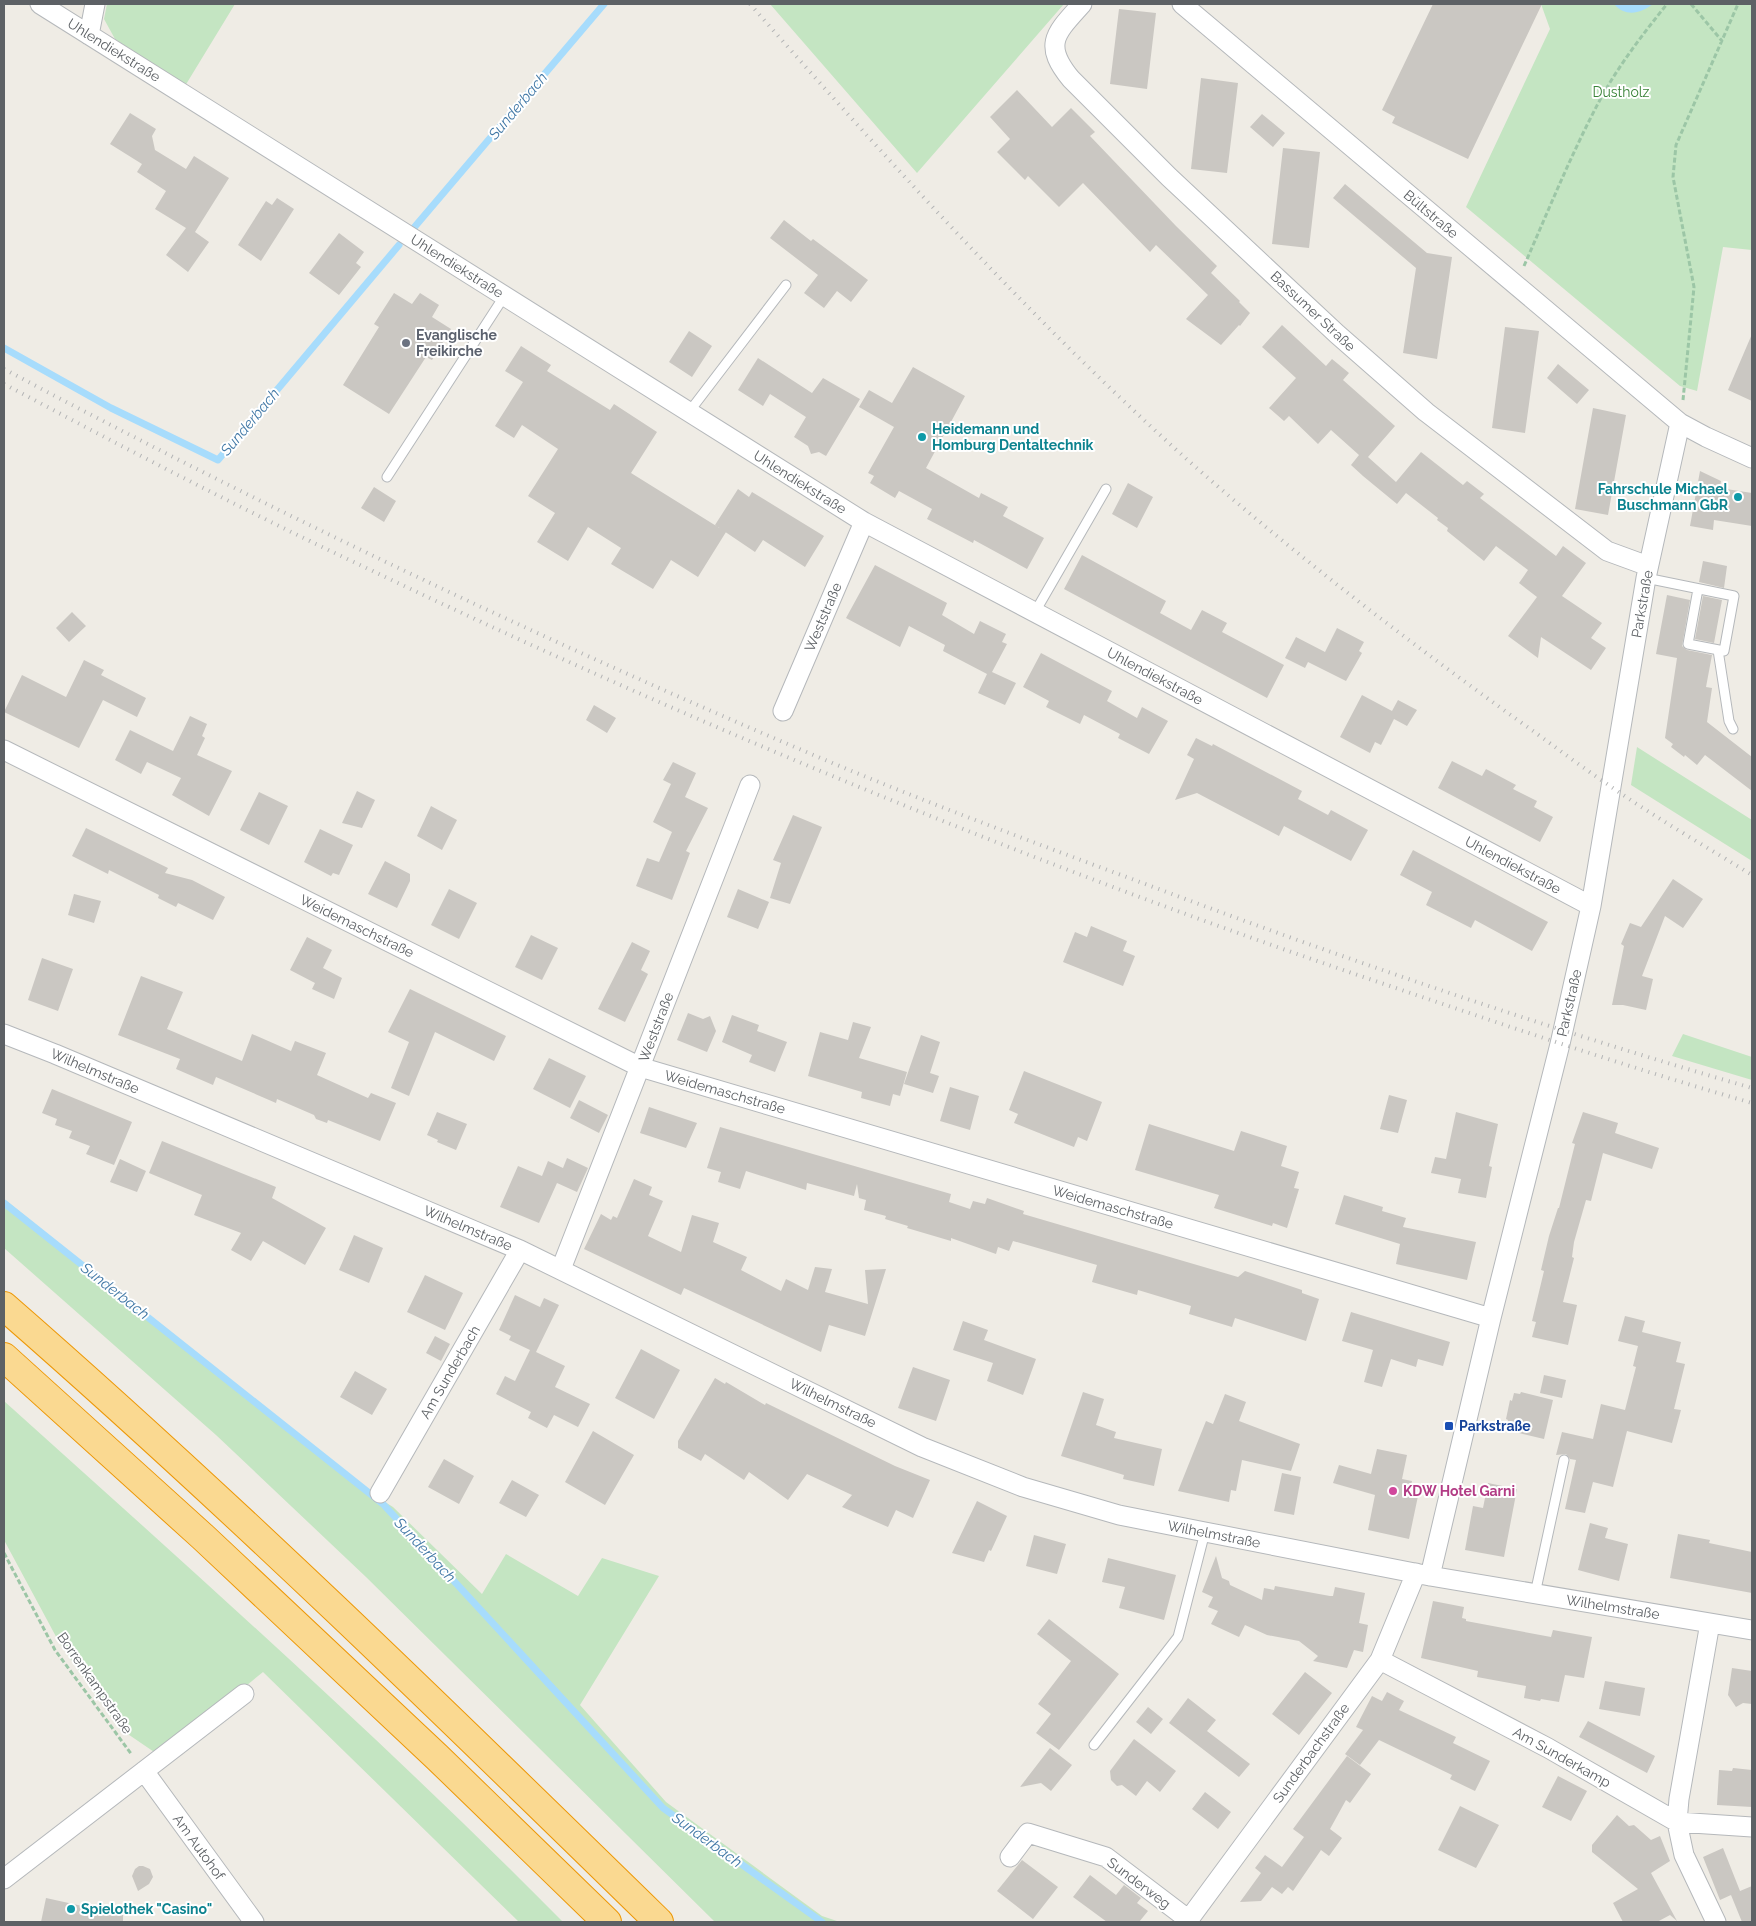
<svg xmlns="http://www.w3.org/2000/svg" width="1756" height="1926" font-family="Raleway,sans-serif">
<rect width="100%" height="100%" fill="#efece5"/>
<path fill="#c4e5c2" d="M107,4H235L185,86L115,39L104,19Z
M770,4H1064L917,173Z
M1541,4H1752V250L1723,247L1697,391L1680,386L1466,207L1550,29Z
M1637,747L1752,820V861L1631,785Z
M1683,1034L1752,1057V1080L1672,1056Z
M4,1199L372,1494L393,1507L482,1594L506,1554L578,1596L602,1558L659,1576L580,1705L666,1802L822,1916L840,1922H715L366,1577L216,1435L4,1248Z
M4,1401C193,1571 384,1741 563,1922H519L263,1672L160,1756L119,1728L60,1644L4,1540Z"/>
<path fill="#a7dcfc" d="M1614,4H1653C1641,13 1626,18 1614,4Z"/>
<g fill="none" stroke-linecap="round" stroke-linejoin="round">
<path stroke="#a7dcfc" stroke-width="7" d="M412,230L604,4
M4,348L111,408L218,460L399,245
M4,1203L383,1504L663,1808L822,1922"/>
</g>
<path fill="#cac7c2" d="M1433,4H1542L1468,159L1392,123L1395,117L1382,110Z
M1119,9L1156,13L1147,89L1110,84Z
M1201,78L1238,83L1227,173L1191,169Z
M1017,90L1052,127L1071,108L1095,132L1090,136L1176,226L1217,266L1211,273L1240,301L1239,302L1250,313L1240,326L1239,325L1221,345L1186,319L1208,295L1156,245L1150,252L1083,183L1059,207L1028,176L1025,180L997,152L1010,139L990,117Z
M130,113L156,129L152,136L155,150L186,169L194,156L229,178L195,232L209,242L188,272L166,255L186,228L155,209L166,191L137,172L142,164L110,144Z
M1262,114L1285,133L1273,147L1250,127Z
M1283,148L1320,152L1309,248L1272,244Z
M1345,184L1427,253L1452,257L1437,359L1403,353L1416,268L1333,198Z
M277,198L294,209L261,261L238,245L266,201L272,205Z
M784,220L811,241L813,239L868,280L851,302L837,291L824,308L804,293L818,275L770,238Z
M339,233L364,252L356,263L361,267L339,295L309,273Z
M394,293L412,304L420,293L439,305L432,317L451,329L432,360L426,357L389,414L343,385L379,327L374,324Z
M1282,325L1326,366L1332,359L1349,373L1343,380L1395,426L1368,457L1396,482L1421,452L1463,485L1467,481L1484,494L1480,498L1556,556L1563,546L1586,563L1562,596L1602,623L1591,638L1606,648L1591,670L1541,637L1538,658L1508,636L1537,597L1519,583L1528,570L1496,546L1484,561L1447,531L1448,528L1437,520L1438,518L1406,493L1397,504L1363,476L1351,465L1359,455L1331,430L1318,444L1289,416L1284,421L1269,408L1296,378L1262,347Z
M1505,327L1539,331L1525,433L1492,428Z
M689,331L712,346L692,377L669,362Z
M1752,334V401L1728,390Z
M521,346L551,365L547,371L610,410L614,404L657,432L631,473L726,532L698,577L671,560L653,589L611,564L621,548L588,527L568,561L537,542L555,513L528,496L558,449L522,425L514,438L495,426L523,382L505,371Z
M758,358L812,393L823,378L860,399L826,456L819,452L811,454L808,446L794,437L806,417L770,394L763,406L738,390Z
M1558,364L1589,390L1577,404L1547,378Z
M913,367L965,396L926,468L979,498L981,493L1008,507L1003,516L1044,538L1027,569L974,540L973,543L927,519L932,509L899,491L895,498L870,483L874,476L868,473L894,427L859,407L869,390L892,403Z
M1593,408L1626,415L1608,515L1575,509Z
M1700,471L1721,481L1720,488L1752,493V526L1714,520L1713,530L1690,526Z
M1128,483L1153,497L1137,528L1112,514Z
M374,487L396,501L384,522L361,508Z
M738,489L749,497L752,492L824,536L805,567L763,540L755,552L715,525Z
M1082,555L1166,601L1160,613L1191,630L1202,610L1227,623L1222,632L1284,665L1267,698L1064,589Z
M1703,561L1727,566L1724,588L1699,582Z
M875,565L947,603L942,615L974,634L980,621L1006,634L1002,642L1007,644L992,672L1016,683L1005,705L978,693L987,674L943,651L945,645L909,626L900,647L846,618Z
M1667,595L1690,600L1682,646L1687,650L1712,655L1706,687L1712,688L1707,722L1752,757V791L1705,755L1697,765L1685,755L1684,757L1671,747L1673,744L1665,738L1677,658L1656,654Z
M1703,596L1722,600L1714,643L1695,639Z
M72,612L86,626L69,642L56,628Z
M1337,628L1364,642L1359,651L1362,653L1346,681L1308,662L1305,668L1285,658L1296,637L1325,652Z
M1041,653L1112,691L1107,701L1137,718L1142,707L1168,721L1149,754L1118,738L1120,734L1084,715L1080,724L1046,707L1049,701L1023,687Z
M84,660L104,670L101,675L146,698L137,717L103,700L79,748L4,712L22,675L66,697Z
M1362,695L1392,711L1398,700L1417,710L1407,726L1394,719L1381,745L1375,742L1370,753L1340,737Z
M594,705L616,718L607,733L586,720Z
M190,716L207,724L202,736L205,738L197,755L232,771L209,816L172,795L181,778L147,762L141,774L115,760L130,730L173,751Z
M1196,738L1212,746L1213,744L1302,791L1298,799L1328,815L1331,810L1368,830L1351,861L1284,826L1279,836L1197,793L1175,800L1194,759L1187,755Z
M1452,761L1482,776L1486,769L1516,785L1513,789L1537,801L1534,807L1553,817L1540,842L1438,788Z
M673,762L696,773L685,797L708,808L686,851L690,853L672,900L636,886L647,858L659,862L672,832L653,822L671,784L663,780Z
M357,791L375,800L362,828L342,823Z
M259,792L288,806L269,845L240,830Z
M431,806L457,820L442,850L417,836Z
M793,815L822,827L790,904L770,898L781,863L773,860Z
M86,828L168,868L165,873L192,880L225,897L213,920L178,903L176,907L158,898L159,895L109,870L108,874L72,856Z
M320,829L353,845L339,875L333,873L331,876L304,862Z
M1413,850L1548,922L1532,951L1475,920L1471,928L1426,905L1432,892L1400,875Z
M385,861L410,874V881L397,908L368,894Z
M1673,879L1703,899L1683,928L1665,916L1642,976L1653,979L1646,1010L1623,1005H1612L1624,946L1621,944L1630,923L1641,927Z
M449,889L477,903L459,939L431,925Z
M738,889L769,902L758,929L727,917Z
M74,894L101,901L94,923L68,915Z
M1091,926L1127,941L1123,951L1135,956L1123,986L1063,962L1075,932L1087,937Z
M531,935L558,948L542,980L515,967Z
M307,937L332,950L323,968L342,978L334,999L312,989L315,983L290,970Z
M632,942L650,951L641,970L648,974L625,1022L598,1009Z
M42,958L73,969L58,1011L28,1000Z
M141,976L183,992L167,1029L242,1061L252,1034L291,1051L295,1041L326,1053L317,1075L368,1098L371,1093L396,1103L380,1141L328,1120L327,1123L316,1119L314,1115L277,1099L276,1103L216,1077L213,1085L176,1069L180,1059L118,1035Z
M410,989L506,1036L494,1061L435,1032L409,1096L391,1088L409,1042L388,1032Z
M688,1013L703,1019L710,1016L716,1031L707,1052L677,1040Z
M732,1015L759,1025L757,1031L787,1042L775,1072L749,1062L752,1055L722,1042Z
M853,1022L871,1027L859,1058L907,1072L900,1096L893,1094L890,1106L861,1098L862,1092L808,1076L820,1032L848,1040Z
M921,1035L940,1042L930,1073L939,1076L933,1093L904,1084Z
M549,1058L586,1076L570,1108L533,1089Z
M1024,1071L1102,1102L1087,1141L1078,1137L1074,1147L1014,1123L1018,1114L1009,1110Z
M950,1087L979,1096L970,1130L940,1121Z
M52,1089L132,1122L114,1165L86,1154L90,1146L69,1138L72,1131L55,1125L57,1119L42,1113Z
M1389,1095L1407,1100L1398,1133L1380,1129Z
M579,1100L608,1115L599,1133L570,1118Z
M649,1107L697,1123L686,1148L640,1133Z
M437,1112L467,1124L456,1150L437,1142L438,1140L427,1135Z
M1456,1112L1498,1124L1489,1166L1492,1167L1486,1198L1458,1193L1461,1179L1431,1173L1435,1157L1446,1159Z
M1583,1112L1618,1123L1615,1133L1659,1148L1652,1169L1603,1153L1591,1201L1586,1200L1574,1242L1572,1257L1574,1258L1563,1302L1577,1305L1568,1345L1532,1337L1536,1322L1532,1321L1544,1271L1541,1270L1549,1236L1558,1208H1559L1575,1144L1572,1143Z
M1149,1124L1234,1151L1241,1131L1287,1146L1281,1166L1299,1172L1294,1188L1299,1189L1287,1228L1273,1223L1272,1226L1214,1208L1219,1195L1135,1170Z
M720,1127L951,1194L949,1202L970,1209L973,1201L985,1204L987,1198L1024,1211L1023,1214L1238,1277L1245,1271L1302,1290V1293L1319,1299L1306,1341L1235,1318L1232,1327L1189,1314L1191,1306L1138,1290L1137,1295L1092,1282L1097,1265L1013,1241L1009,1251L998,1247L996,1254L951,1238V1241L907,1228L908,1226L885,1219L886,1216L864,1210L866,1200L859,1198L857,1184L854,1196L807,1183L806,1190L746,1171L740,1189L718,1182L721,1172L707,1168Z
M162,1141L276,1187L272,1198L326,1228L305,1265L263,1241L251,1261L231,1250L241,1233L194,1215L202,1195L149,1173Z
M567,1158L588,1168L577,1192L557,1183L539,1223L500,1207L518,1166L542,1176L548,1161L563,1168Z
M120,1159L146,1171L137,1192L110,1182Z
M634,1179L652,1187L649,1195L663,1201L648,1236L681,1252L692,1215L719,1223L713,1242L747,1257L741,1270L781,1291L786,1279L808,1290L815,1267L832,1269L825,1292L868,1304L865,1270L886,1269L865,1336L829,1325L821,1352L684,1288L681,1295L584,1249L601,1214L611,1220L613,1216L617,1218Z
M1344,1195L1383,1207L1382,1211L1406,1218L1403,1227L1476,1242L1467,1280L1396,1264L1400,1244L1335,1224Z
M354,1235L383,1248L369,1283L339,1270Z
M425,1275L463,1293L445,1330L407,1312Z
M515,1295L540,1307L544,1298L559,1305L536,1352L565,1366L555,1387L590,1404L578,1427L554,1415L547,1428L528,1418L531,1412L496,1394L505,1376L515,1381L530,1350L509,1340L511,1336L499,1330Z
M1351,1312L1450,1342L1443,1366L1418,1359L1416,1367L1391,1359L1382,1387L1364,1382L1373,1350L1342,1341Z
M1625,1316L1645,1321L1642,1332L1681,1342L1676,1362L1685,1364L1674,1409L1681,1410L1672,1443L1627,1431L1613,1487L1593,1482L1585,1513L1565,1509L1576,1460L1570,1459L1566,1454L1556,1455L1562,1432L1593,1439L1601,1404L1625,1410L1636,1367L1633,1366L1638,1346L1618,1341Z
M963,1321L988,1330L984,1340L1036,1359L1023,1395L987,1381L993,1363L953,1350Z
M435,1336L450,1344L441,1361L426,1353Z
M641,1349L680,1370L654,1419L615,1398Z
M913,1367L950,1380L936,1421L898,1408Z
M355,1371L387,1389L372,1415L340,1397Z
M1544,1375L1566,1380L1562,1398L1540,1393Z
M715,1378L725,1384L726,1382L765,1405L766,1403L895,1466L930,1480L913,1518L896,1510L888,1527L842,1507L852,1495L807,1474L788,1500L749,1472L744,1480L705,1454L701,1461L678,1448V1441Z
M1083,1392L1104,1399L1096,1425L1116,1432L1114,1438L1162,1449L1154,1486L1123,1479L1124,1475L1061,1456Z
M1521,1392L1553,1400L1544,1439L1511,1431L1512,1429L1506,1427L1508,1420L1506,1419L1510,1400L1512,1401L1514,1393L1520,1394Z
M1225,1394L1246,1402L1239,1421L1300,1444L1291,1471L1242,1460L1236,1491L1231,1490L1229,1502L1178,1491L1206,1421L1213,1424Z
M593,1431L634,1455L605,1505L565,1482Z
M1377,1449L1407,1455L1402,1479L1412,1481L1409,1494L1418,1496L1409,1539L1368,1530L1375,1495L1333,1483L1339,1465L1371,1474Z
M444,1459L474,1476L459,1504L428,1487Z
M1282,1473L1301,1477L1294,1515L1274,1511Z
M512,1480L539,1495L526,1517L499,1503Z
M1488,1483L1517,1489L1504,1557L1465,1550L1473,1506L1483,1508Z
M977,1501L1007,1516L991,1551L989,1550L984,1562L952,1553Z
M1590,1523L1608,1528L1605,1538L1628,1544L1619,1581L1578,1570Z
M1678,1534L1710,1540L1709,1543L1752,1552V1593L1670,1578Z
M1034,1535L1066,1544L1057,1574L1026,1566Z
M1216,1556L1222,1578L1229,1581L1230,1585L1262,1600L1264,1588L1274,1590L1275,1586L1330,1596H1333L1335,1587L1365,1593L1359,1623L1368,1625L1363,1652L1354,1650L1347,1668L1313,1661L1318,1656L1299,1641L1267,1635L1245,1625L1239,1637L1211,1624L1218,1611L1208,1607L1213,1597L1202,1592Z
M1108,1558L1176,1575L1164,1620L1119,1608L1125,1587L1102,1582Z
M1433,1601L1464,1607L1462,1618L1466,1619V1621L1551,1637L1553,1630L1592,1637L1584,1678L1565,1675L1559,1702L1541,1699L1540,1701L1524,1698L1526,1686L1477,1677L1478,1671L1421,1658Z
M1049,1619L1119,1674L1059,1750L1036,1733L1051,1714L1038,1704L1071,1661L1037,1634Z
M1732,1668L1752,1671V1704L1743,1703L1736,1707L1728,1695Z
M1305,1672L1332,1693L1299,1735L1272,1714Z
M1605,1681L1645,1688L1640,1716L1599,1709Z
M1387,1692L1404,1701L1399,1710L1456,1737L1453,1743L1490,1761L1475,1791L1450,1779L1452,1775L1379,1740L1360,1765L1345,1754L1363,1730L1356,1727L1372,1696L1382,1701Z
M1188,1698L1216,1720L1207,1731L1250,1764L1239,1777L1169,1723Z
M1148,1707L1163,1719L1151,1734L1136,1722Z
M1588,1721L1655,1756L1647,1773L1579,1737Z
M1134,1739L1176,1771L1160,1792L1147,1781L1136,1796L1122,1785L1117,1786L1111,1780L1110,1771Z
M1050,1748L1072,1765L1051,1791L1041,1783L1020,1787Z
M1347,1756L1371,1774L1350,1803L1346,1800L1330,1829L1342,1838L1329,1856L1321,1850L1293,1891L1288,1887L1282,1894L1272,1887L1261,1901L1240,1902L1261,1873L1255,1868L1265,1855L1282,1867L1304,1837L1293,1829Z
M1733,1768L1752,1770V1807L1717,1805L1719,1770L1732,1771Z
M1558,1776L1587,1791L1571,1821L1542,1807Z
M1205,1792L1231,1812L1218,1829L1192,1809Z
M1460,1806L1499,1825L1476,1868L1438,1850Z
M1617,1815L1629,1826L1634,1825L1651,1840L1660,1836L1670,1861L1651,1873L1677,1921L1670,1915L1657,1922H1623L1613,1903L1638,1889L1592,1852V1845Z
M1723,1848L1740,1891L1752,1886V1922H1742L1731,1895L1720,1900L1703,1857Z
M1022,1860L1058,1887L1033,1919L997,1891Z
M139,1866H143L150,1869L153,1877L149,1884L138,1891L132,1876L135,1869Z
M1090,1875L1116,1895L1124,1885L1141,1898L1137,1903L1148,1911L1139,1922H1107L1073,1897Z
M46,1898L123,1915V1922H41Z"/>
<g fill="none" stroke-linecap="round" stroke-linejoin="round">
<g stroke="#b5b8bb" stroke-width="11">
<path id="lane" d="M689,412L786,285
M387,477L505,295
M1646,578L1734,596L1724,651L1688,644L1698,589
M1035,612L1106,489
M1718,650L1729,721L1733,729
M1535,1594L1564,1460
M1094,1745L1178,1637L1205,1532"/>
</g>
<g stroke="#b5b8bb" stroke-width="21">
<path id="street" d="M40,4L864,522L1591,906
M1082,4C1056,33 1042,44 1071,79L1169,177L1337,334L1426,412L1607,551L1648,566
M1182,4L1680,423L1706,437L1752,458
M89,35L95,4
M783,711L864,522
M4,750L640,1067L1491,1318
M4,1034L55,1054L520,1250L922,1447L1023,1487L1119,1515L1205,1532L1430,1576L1752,1630
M561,1269L750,785
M380,1493L520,1250
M1430,1576L1491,1318L1560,1044L1591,906L1646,578L1680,423
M1710,1623L1679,1799L1677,1822L1684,1855L1716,1922
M1380,1660L1548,1748L1677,1822L1752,1827
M144,1771L254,1922
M1010,1857L1028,1833L1106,1857L1189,1920
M4,1879L244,1694
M1187,1922L1380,1660L1416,1573"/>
</g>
<g stroke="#ed9807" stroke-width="30">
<path id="highway" d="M4,1306C230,1503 445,1713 659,1922
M4,1357L203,1537L437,1757L607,1922"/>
</g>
<path stroke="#9cc6a6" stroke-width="3" stroke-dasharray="5 2.5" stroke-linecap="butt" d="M1691,4L1722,41
M1524,266C1549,209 1572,152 1601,98C1619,65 1643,34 1667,4
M1683,400L1694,287L1673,177L1676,145L1738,4
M4,1553L55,1650L132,1755"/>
<use href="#lane" stroke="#fff" stroke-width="9"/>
<use href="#street" stroke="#fff" stroke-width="19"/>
<use href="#highway" stroke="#fad991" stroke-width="28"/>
<path stroke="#b3b4b5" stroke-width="4" stroke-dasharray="1 6" stroke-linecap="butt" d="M750,4C890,163 1032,321 1191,463C1293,553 1401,636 1512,716C1545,739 1577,764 1610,786C1656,818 1705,846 1752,875
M4,369C267,509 536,637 811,754C922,801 1035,843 1148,885C1347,960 1548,1029 1752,1088
M4,384C121,446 239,508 360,565C695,725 1038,867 1390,986C1510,1027 1630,1068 1752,1103"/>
</g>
<circle fill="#6b7280" stroke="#fff" stroke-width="2" cx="406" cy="343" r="5"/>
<g fill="#0f9aa8" stroke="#fff" stroke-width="2">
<circle cx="922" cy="437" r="5"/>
<circle cx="1738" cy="497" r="5"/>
<circle cx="71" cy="1909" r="5"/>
</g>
<rect fill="#1a4fb4" stroke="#fff" stroke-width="2" x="1444" y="1421" width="10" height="10" rx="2.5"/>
<circle fill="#d1479c" stroke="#fff" stroke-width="2" cx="1393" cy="1491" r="5"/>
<g text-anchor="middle" stroke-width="4" stroke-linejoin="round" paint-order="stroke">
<g font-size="14" fill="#5d6165" stroke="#fff">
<text transform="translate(114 50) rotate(32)" y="5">Uhlendiekstraße</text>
<text transform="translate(1431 214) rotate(40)" y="5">Bültstraße</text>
<text transform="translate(457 266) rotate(32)" y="5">Uhlendiekstraße</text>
<text transform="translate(1313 311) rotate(43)" y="5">Bassumer Straße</text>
<text transform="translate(800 482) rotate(32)" y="5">Uhlendiekstraße</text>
<text transform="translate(1642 604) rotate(-80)" y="5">Parkstraße</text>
<text transform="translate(823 617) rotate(-67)" y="5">Weststraße</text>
<text transform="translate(1155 676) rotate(28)" y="5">Uhlendiekstraße</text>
<text transform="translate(1513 865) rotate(28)" y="5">Uhlendiekstraße</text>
<text transform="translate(357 926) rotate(26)" y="5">Weidemaschstraße</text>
<text transform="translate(1569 1003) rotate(-77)" y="5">Parkstraße</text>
<text transform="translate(656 1027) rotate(-69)" y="5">Weststraße</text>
<text transform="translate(95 1071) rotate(23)" y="5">Wilhelmstraße</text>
<text transform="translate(725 1092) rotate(16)" y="5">Weidemaschstraße</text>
<text transform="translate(1113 1207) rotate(16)" y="5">Weidemaschstraße</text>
<text transform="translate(468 1228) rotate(23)" y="5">Wilhelmstraße</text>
<text transform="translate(450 1372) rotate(-60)" y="5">Am Sunderbach</text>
<text transform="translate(833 1403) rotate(26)" y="5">Wilhelmstraße</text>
<text transform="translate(1214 1534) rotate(11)" y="5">Wilhelmstraße</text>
<text transform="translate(1613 1607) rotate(9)" y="5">Wilhelmstraße</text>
<text transform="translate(95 1683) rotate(55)" y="5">Borrenkampstraße</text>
<text transform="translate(1311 1753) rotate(-54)" y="5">Sunderbachstraße</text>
<text transform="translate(1562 1757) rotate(29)" y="5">Am Sunderkamp</text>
<text transform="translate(199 1847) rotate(54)" y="5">Am Autohof</text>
<text transform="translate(1139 1883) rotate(37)" y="5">Sunderweg</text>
</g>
<g font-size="14" fill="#388237" stroke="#fff">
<text x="1621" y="97">Dustholz</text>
</g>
<g font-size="14" font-weight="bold" fill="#5b616d" stroke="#fff" text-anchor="start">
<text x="416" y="340">Evanglische<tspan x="416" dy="16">Freikirche</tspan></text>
</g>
<g font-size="14" font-weight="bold" fill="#0d838f" stroke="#fff" text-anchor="start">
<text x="932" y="434">Heidemann und<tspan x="932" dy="16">Homburg Dentaltechnik</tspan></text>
<text x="1728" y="494" text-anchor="end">Fahrschule Michael<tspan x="1728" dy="16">Buschmann GbR</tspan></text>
<text x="81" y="1914">Spielothek "Casino"</text>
</g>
<g font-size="14" font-weight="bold" fill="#164399" stroke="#fff" text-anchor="start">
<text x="1459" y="1431">Parkstraße</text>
</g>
<g font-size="14" font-weight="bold" fill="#b23c85" stroke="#fff" text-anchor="start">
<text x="1403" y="1496">KDW Hotel Garni</text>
</g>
<g font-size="15" font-style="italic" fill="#4178a6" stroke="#fff">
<text transform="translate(518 106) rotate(-50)" y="5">Sunderbach</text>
<text transform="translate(250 422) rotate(-50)" y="5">Sunderbach</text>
<text transform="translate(115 1291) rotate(38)" y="5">Sunderbach</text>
<text transform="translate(425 1550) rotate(47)" y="5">Sunderbach</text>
<text transform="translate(707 1840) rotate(36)" y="5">Sunderbach</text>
</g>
</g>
<rect width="1756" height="1926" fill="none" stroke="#5d6165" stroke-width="10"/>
</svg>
